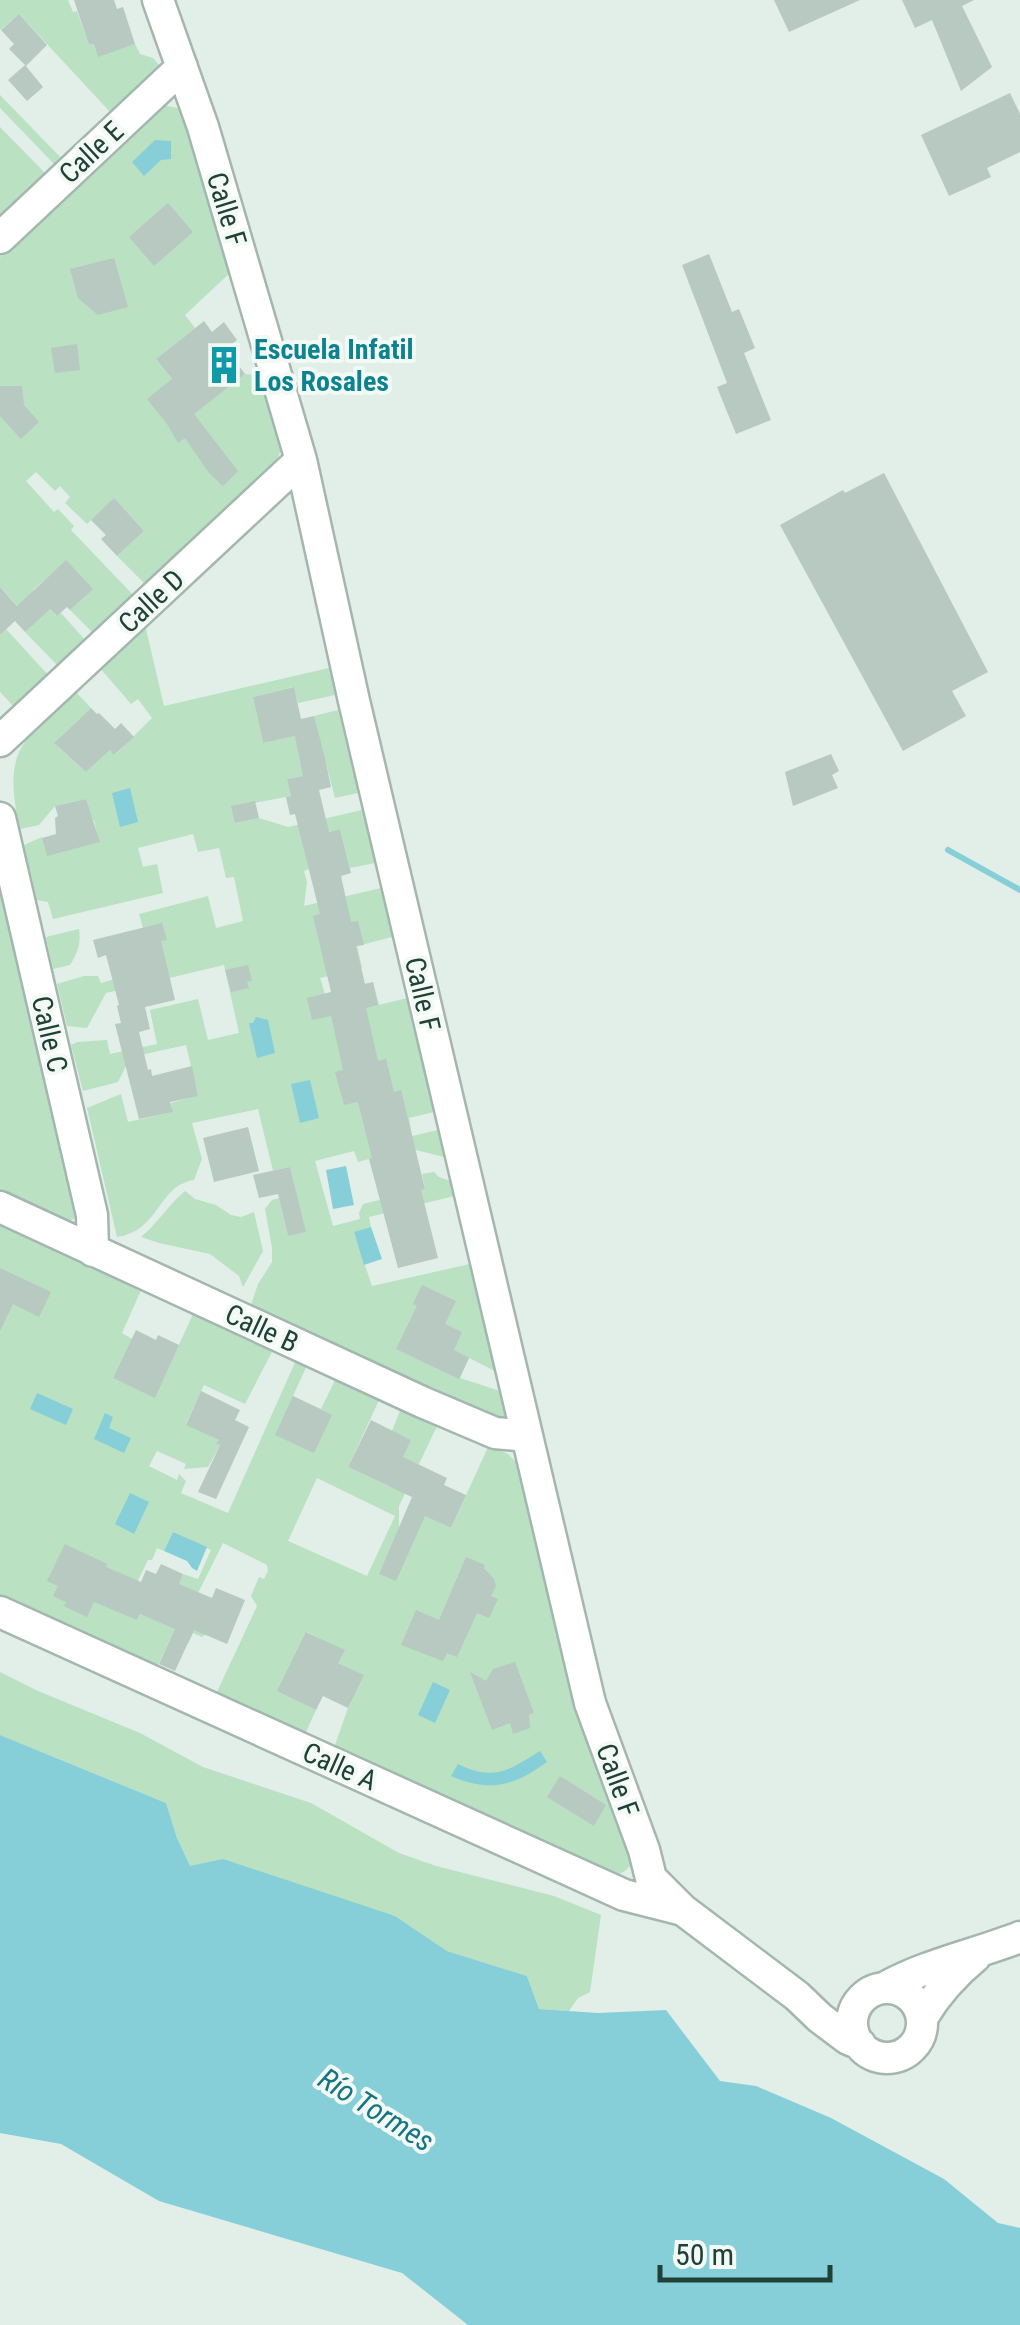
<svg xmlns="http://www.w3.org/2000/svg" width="1020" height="2325" font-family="'Roboto Condensed',sans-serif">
<rect width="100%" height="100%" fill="#e2eee8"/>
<path fill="#b9e1c2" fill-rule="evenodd" d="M0,0H68L73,12L77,11L89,45L94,44L98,56L135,44L140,54L153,58L159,65L153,75L112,114L19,14L0,30Z
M0,95L63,160L56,166L0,108Z
M163,105L182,109L234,269L185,315L195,328L156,359L197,411L245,374L264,376C272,403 294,444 271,468L147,586L117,556L144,531L114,499L87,524L65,503L70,497L60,486L55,491L36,472L26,481L54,512L58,509L74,526L71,530L135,597L95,635L70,610L92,589L66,561L33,590L56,616L61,613L87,642L60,668L25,632L33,623L3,590L0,592V257Z
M0,127L47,175L0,220Z
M145,625L164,706L329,668L335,695L298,703L293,687L253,697L263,743L317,731L314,716L338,710L358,793L335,798L325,759L303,776L287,779L291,796L232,807L236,823L259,818L288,827L362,810L375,863L350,868L340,829L302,838L309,869L304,871L307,882L304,906L381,888L392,937L357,946L362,968L320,978L325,994L373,982L379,1005L407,998L434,1112L409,1118L412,1136L438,1130L444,1157L416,1150L408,1152L406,1149L358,1162L354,1151L315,1161L333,1226L360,1219L359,1213L363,1204L425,1189L422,1174L434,1172L439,1177L450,1181L454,1196L369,1217L371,1227L354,1233L372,1286L470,1264L495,1371L469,1358L460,1378L500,1391L505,1414L502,1419H496L251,1305L258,1284L272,1262V1248L265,1209L272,1200L279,1198L288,1236L305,1232L290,1167L273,1171L258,1109L192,1123L202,1159L194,1180C158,1185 160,1231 117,1237L87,1108L121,1094L128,1122L172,1112L171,1103L198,1095L186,1045L127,1058L128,1062L118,1082L83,1091L71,1045L77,1042L107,1040L110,1054L157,1044L150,1010L198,999L208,1040L239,1033L224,965L106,993L87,1028L67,1026L57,984L84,976H98L101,983L161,966V941L166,939L162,924L143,928L139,914L208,896L216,928L243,921L234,877L226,878L219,848L198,852L193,834L138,848L143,867L157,864L163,893L53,919L48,902L37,900L24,845L42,837L47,855L99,842L94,820L91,819L86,799L55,806L39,825L20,829C2,750 21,742 75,691L91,708L60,737L58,747L86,772L110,750L115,755L152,718L138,699L131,704L100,668Z
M6,629L50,677L16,709L0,692V635Z
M0,878L77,1217L65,1223L0,1193Z
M79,929C81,944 78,952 70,965L53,969L46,937Z
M185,1191L195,1199L216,1205L231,1215L241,1217L254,1212L263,1251L243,1287L239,1276L210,1254L159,1243L141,1237C158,1223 168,1205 185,1191Z
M0,1224L142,1288L122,1333L132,1339L113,1378L155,1397L194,1312L274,1348L245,1404L204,1385L186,1424L219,1440L217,1444L220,1445L208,1467L184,1469L186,1464L157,1451L149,1466L177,1480L179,1474L186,1481L181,1493L228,1513L297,1358L308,1363L293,1396L321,1409L337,1376L381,1396L348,1467L388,1486L411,1440L392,1431L402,1406L439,1422L399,1506V1540L395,1538L379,1574L408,1544L407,1507L451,1528L489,1445L508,1454L520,1466L633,1861C627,1871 624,1873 613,1875L334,1748L348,1708L363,1675L338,1663L344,1650L307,1632L278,1691L316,1710L305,1734L216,1694L257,1606L251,1596L259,1577L264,1579L268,1571L267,1565L223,1543L187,1615L207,1633L202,1637L193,1633L188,1644L172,1636L157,1667L0,1596ZM317,1478L395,1516L367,1576L288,1541ZM173,1532L211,1550L198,1579L183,1574L162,1623L140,1614L137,1620L122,1613L148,1560H152L157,1548L164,1551Z
M0,1672L38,1691L140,1733L203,1767L311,1803L399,1853L436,1866L554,1896L601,1915L590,1992L578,1998L569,2011L539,2009L527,1976L447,1951L395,1916L190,1866L177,1838L166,1803L0,1735Z"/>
<path fill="#86cfd8" d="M155,140L171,141V159L161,160L144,176L132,162Z
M130,788L138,822L120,827L112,793Z
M256,1017L268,1020L275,1053L257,1058L249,1023H253Z
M310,1080L319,1118L300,1123L291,1084Z
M346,1166L354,1205L333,1209L326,1170Z
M371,1227L382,1259L364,1265L354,1232Z
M37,1393L73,1409L66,1425L30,1409Z
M105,1413L113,1417L109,1428L131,1438L124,1453L94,1439Z
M130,1493L149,1502L134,1534L115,1524Z
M173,1532L207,1547L197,1571L192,1568L187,1561L164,1551Z
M433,1682L450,1690L435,1723L418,1715Z
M0,1735L166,1803L177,1838L190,1866L223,1859L395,1916L447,1951L527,1976L539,2009L598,2013L666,2010L720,2081L756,2086L831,2118L944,2179L998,2223L1020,2228V2325H468L402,2273L159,2201L61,2144L0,2133Z
M540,1751L547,1762C514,1786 490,1793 451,1776L458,1764C494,1782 509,1770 540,1751Z"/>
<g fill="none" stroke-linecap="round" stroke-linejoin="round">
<path stroke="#86cfd8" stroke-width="6" d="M948,850L1020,890"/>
</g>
<path fill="#b7c9c1" d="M74,0H114L117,9L123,7L135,44L98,57L94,44L89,45Z
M774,0H860L789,32Z
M902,0H974L962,6L992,67L961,91L932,20L915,28Z
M19,14L47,45L26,66L9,49L14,44L1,30Z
M25,65L43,87L27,101L8,80Z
M1010,93L1020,114V152L987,168L991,177L949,196L921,135Z
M168,203L193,232L154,266L129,237Z
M709,254L732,312L739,309L755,348L744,353L771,420L736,434L717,387L727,383L682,265Z
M114,258L128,307L98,315L78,298L70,269Z
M204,321L212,332L224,322L237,340L226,349L245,374L194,414L238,471L223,486L209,473L185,438L178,443L167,424L147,399L172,379L156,359Z
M77,344L80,370L55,373L51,348Z
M0,386H22L24,405L39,422L21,439L0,416Z
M884,473L988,672L952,691L966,716L903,751L780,525L843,490L845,493Z
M114,498L144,531L117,556L101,539L106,535L91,520Z
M66,560L93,589L70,610L67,607L57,616L50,609L25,632L15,621L0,635V587L17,606Z
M294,687L301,719L314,716L325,758L331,787L319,790L329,832L340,829L351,873L341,876L351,922L358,921L364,945L356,946L365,984L373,982L378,1005L366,1008L378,1061L386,1059L394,1092L401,1090L425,1189L421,1190L438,1258L398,1268L369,1159L372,1158L358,1102L344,1105L335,1072L343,1070L331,1016L312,1020L307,998L331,992L313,916L320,914L295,814L290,815L286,797L291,796L287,779L303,776L295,736L263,743L253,697Z
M91,708L97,714L99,713L115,729L121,723L134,737L114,755L110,750L86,772L54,743Z
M831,754L839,771L832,775L838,788L793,806L785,772Z
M86,799L100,842L47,856L42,838L56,834L55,818L58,816L55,806Z
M255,801L259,818L235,823L231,806Z
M162,923L167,940L161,941L175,1000L145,1007L150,1029L139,1032L148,1070L151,1069L152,1076L192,1066L198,1096L170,1102L173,1112L139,1119L115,1024L121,1023L117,1006L119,1005L106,955L98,958L93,940Z
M248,965L252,981L247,982L249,988L231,992L225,970Z
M248,1127L259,1171L214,1182L203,1138Z
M290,1167L306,1232L288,1236L278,1194L259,1198L253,1175Z
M0,1268L51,1292L39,1317L13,1304L0,1331Z
M422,1285L456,1301L445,1324L462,1332L454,1350L469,1358L459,1379L396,1349L417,1306L413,1304Z
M136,1330L156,1340L158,1335L179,1345L155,1398L113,1378Z
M201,1391L240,1410L235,1420L249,1427L216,1499L198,1492L220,1445L216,1444L219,1440L186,1425Z
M293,1396L332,1415L314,1453L275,1435Z
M371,1420L411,1440L403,1457L447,1478L444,1485L466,1495L451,1528L425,1516L396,1581L379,1574L412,1497L348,1467Z
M65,1544L107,1564L106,1567L141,1582L146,1570L156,1574L161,1564L183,1574L179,1584L212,1598L216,1588L245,1600L227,1644L194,1630L175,1671L159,1664L175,1629L140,1614L137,1620L94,1602L87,1617L64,1606L66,1602L53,1596L58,1586L47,1581Z
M466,1557L485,1565L484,1568L494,1579L496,1586L491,1596L498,1599L489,1618L477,1613L457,1657L447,1653L443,1661L401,1645L416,1610L439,1620Z
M306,1632L345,1650L338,1663L364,1675L348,1708L323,1696L316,1710L277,1691Z
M515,1662L534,1713L529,1715L530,1728L513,1734L510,1723L492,1730L470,1672L486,1681L493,1669Z
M560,1776L606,1805L594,1826L547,1797Z"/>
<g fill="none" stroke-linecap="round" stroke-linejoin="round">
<g stroke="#a4b7af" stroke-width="35">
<path id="minor" d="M158,0L203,127L301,460L354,701L590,1703L644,1850L651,1878L683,1910L797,1996L820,2018L848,2039L860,2044
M0,238L182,67
M0,741L301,460
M0,818L92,1215L93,1251
M0,1207L422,1402L495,1433L527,1436
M0,1612L624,1895L683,1910
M884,1988C927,1964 974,1955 1020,1937
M852 2023a35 35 0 1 1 70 0a35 35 0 1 1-70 0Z
M922,2018C937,1993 953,1975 975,1957"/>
</g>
<use href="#minor" stroke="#fff" stroke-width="30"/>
</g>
<defs>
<g id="building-bare" transform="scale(3)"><path d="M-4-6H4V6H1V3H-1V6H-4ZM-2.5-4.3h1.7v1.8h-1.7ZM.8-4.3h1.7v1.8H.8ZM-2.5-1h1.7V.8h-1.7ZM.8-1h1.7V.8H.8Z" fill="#0f9aa8" stroke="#f3faf6" stroke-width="2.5" paint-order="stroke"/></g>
</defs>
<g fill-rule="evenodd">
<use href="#building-bare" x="224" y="365"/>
</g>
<g text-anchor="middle" stroke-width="8" stroke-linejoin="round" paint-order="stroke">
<g font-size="28" fill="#204137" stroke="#f3faf6">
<text transform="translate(91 152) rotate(-43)" y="10">Calle E</text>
<text transform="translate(227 209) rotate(73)" y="10">Calle F</text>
<text transform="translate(151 601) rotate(-43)" y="10">Calle D</text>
<text transform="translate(423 994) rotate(77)" y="10">Calle F</text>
<text transform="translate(50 1034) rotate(77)" y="10">Calle C</text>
<text transform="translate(262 1328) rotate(25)" y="10">Calle B</text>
<text transform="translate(340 1766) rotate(24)" y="10">Calle A</text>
<text transform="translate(618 1780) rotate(70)" y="10">Calle F</text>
</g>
<g font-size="28" font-weight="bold" fill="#0d838f" stroke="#f3faf6" text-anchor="start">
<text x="254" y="359">Escuela Infatil<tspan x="254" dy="32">Los Rosales</tspan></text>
</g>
<g font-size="30" font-style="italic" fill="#157583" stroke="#f3faf6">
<text transform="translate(376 2110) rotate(32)" y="10">Río Tormes</text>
</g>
</g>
<path d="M660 2265v15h170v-15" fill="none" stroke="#204137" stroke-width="5"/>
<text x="675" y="2265" font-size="30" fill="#204137" stroke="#f3faf6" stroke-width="8" paint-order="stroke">50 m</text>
</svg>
